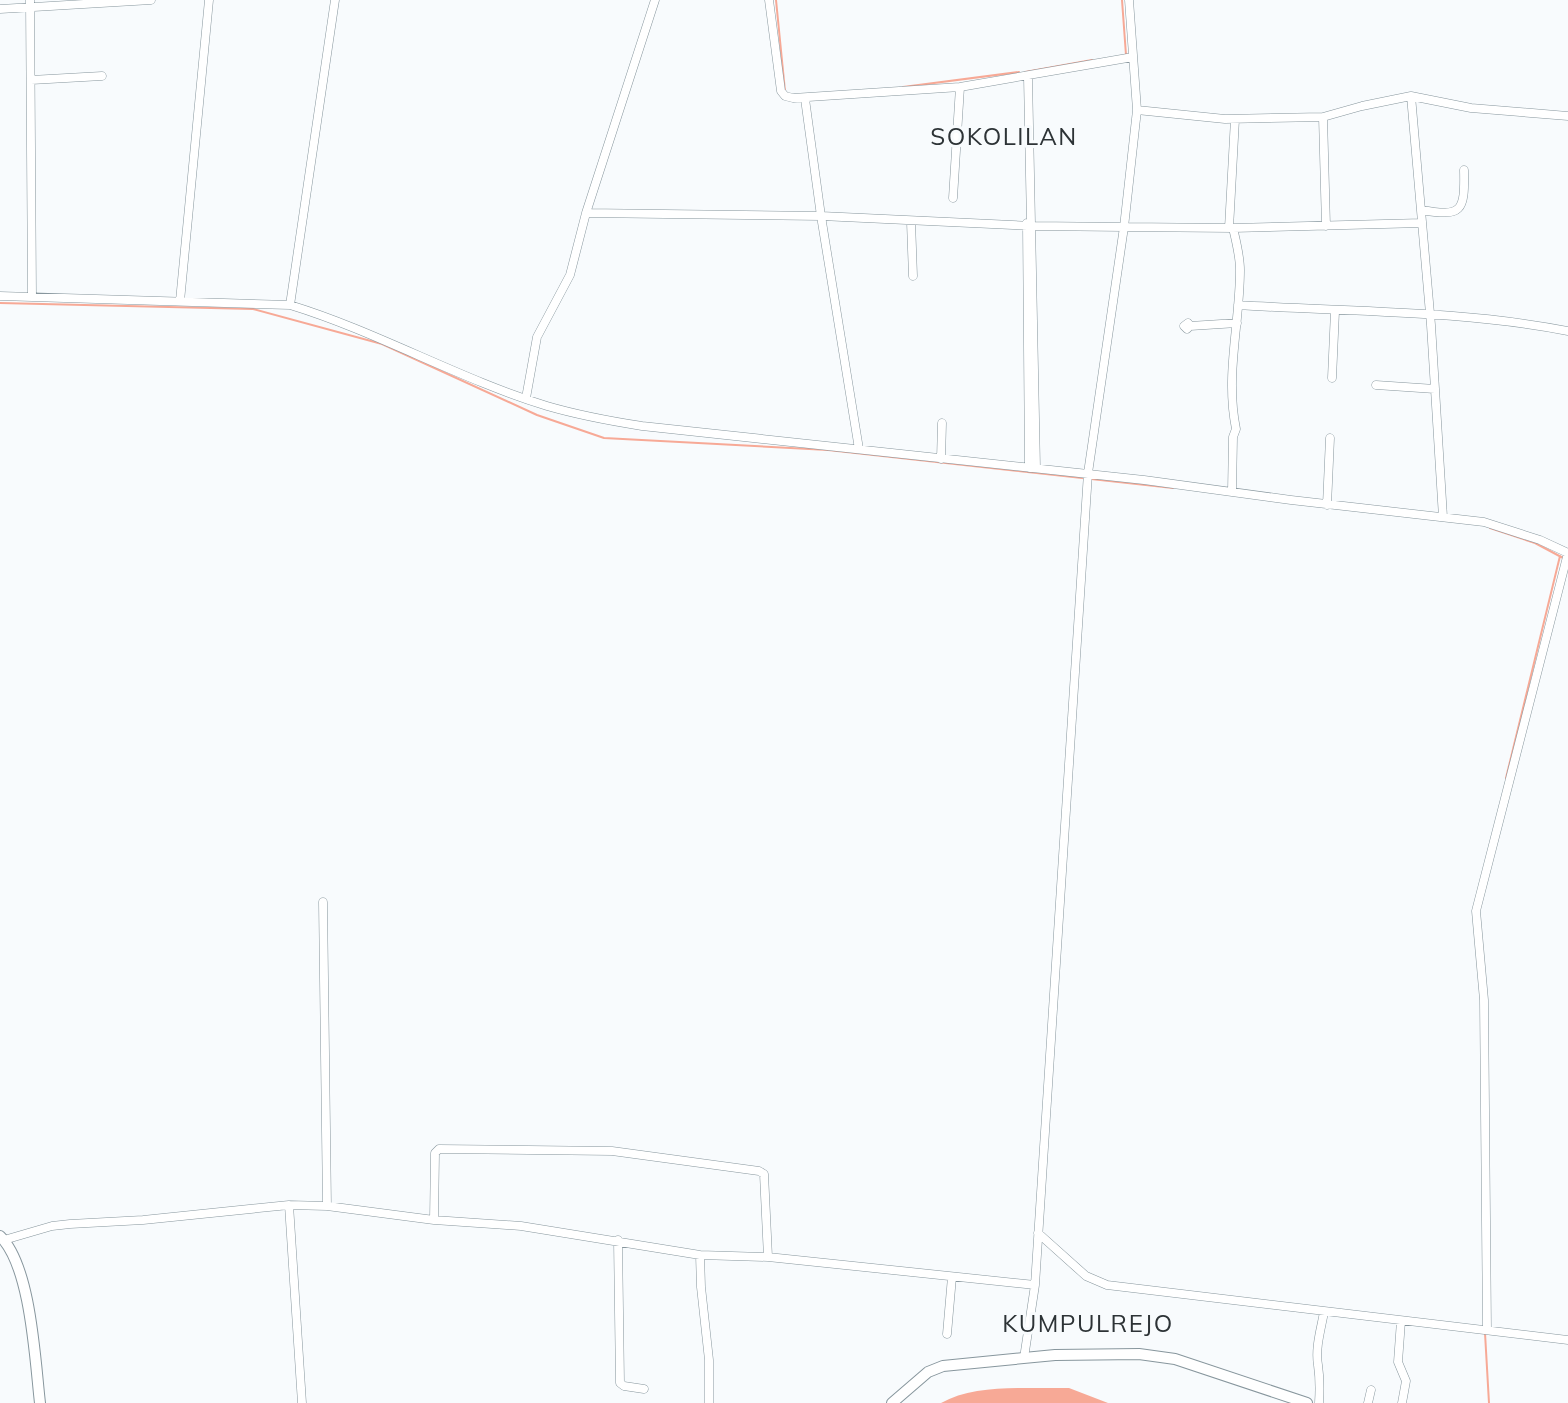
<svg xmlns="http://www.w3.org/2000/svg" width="1568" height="1403" font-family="Mulish,sans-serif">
<rect width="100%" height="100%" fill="#f8fbfd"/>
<path fill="#f7a996" d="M1069,1388L1108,1403H941C976,1383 1028,1389 1069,1388Z"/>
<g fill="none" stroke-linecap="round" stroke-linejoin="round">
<path stroke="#f7a996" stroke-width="2" d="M776,0L785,91
M1122,0L1126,55H1124
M1025,72L1092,60
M903,87L1019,72
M0,303L253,309L382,344L537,415L604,438L828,450L1173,488
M1490,528L1535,543L1565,559
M1506,778L1560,556
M1485,1333L1489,1403"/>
<g stroke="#87969d" stroke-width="9">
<path id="street" d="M30,0L32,297
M769,0L781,91L785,96L793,98L960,87L1133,57
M0,9L151,0
M1028,77L1036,468
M31,80L102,76
M1411,96L1431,325L1443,517
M805,99L821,216L859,449
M1137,110L1225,119L1323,117L1362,106L1411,96L1471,108L1568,116
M1323,117L1326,226
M953,198L960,87
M1421,210C1462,217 1465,212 1464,170
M586,213L821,216L1033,226L1124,227L1233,228L1422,223
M911,222L913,276
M1027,223L1029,468
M1229,228L1235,119
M0,296L290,305C378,332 459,379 547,406C578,415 610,421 642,426L1144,480L1291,500L1484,522L1540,540L1568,553
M180,301L209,0
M290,305L335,0
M1238,305C1348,312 1460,310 1568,331
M1188,323L1184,326L1187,329L1190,326L1237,323
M1332,378L1335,311
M1376,385L1435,389
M526,398L537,337L570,275L586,213L655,0
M941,459L942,423
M1232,492L1233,437L1236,429C1225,375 1240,323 1240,270C1240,256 1236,241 1233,228
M1327,505L1330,438
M323,902L327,1206
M289,1205L302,1403
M434,1220L435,1153L439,1149L612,1151L759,1171L764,1174L768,1257
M1038,1233L1086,1276L1107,1285L1568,1340
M4,1240L52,1226L70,1224L143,1220L289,1205L327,1206L434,1220L521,1226L700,1255L768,1257L1035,1285
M618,1240L620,1383L624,1386L644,1389
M700,1255L701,1287L709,1360V1403
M1401,1321L1398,1362L1406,1381L1402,1403
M1487,1330L1484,1000L1476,911L1568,553
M947,1334L952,1277
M1024,1358L1035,1285L1088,473L1124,227L1137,110L1129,0
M1319,1403C1320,1388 1320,1379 1318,1365C1315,1348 1321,1329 1324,1312
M1368,1403L1371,1390"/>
</g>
<g stroke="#87969d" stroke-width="12">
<path id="secondary" d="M0,1236C31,1266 35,1360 40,1403
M892,1403L928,1372L943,1366L1055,1355L1139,1354L1175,1359L1307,1403"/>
</g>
<use href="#street" stroke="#fff" stroke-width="8"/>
<use href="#secondary" stroke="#fff" stroke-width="10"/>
</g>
<g text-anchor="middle" stroke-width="6" stroke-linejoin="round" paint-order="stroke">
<g font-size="24" letter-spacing="1.5" fill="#2d3336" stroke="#f8fbfd">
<text x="1004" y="145">SOKOLILAN</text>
<text x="1088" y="1332">KUMPULREJO</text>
</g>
</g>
</svg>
